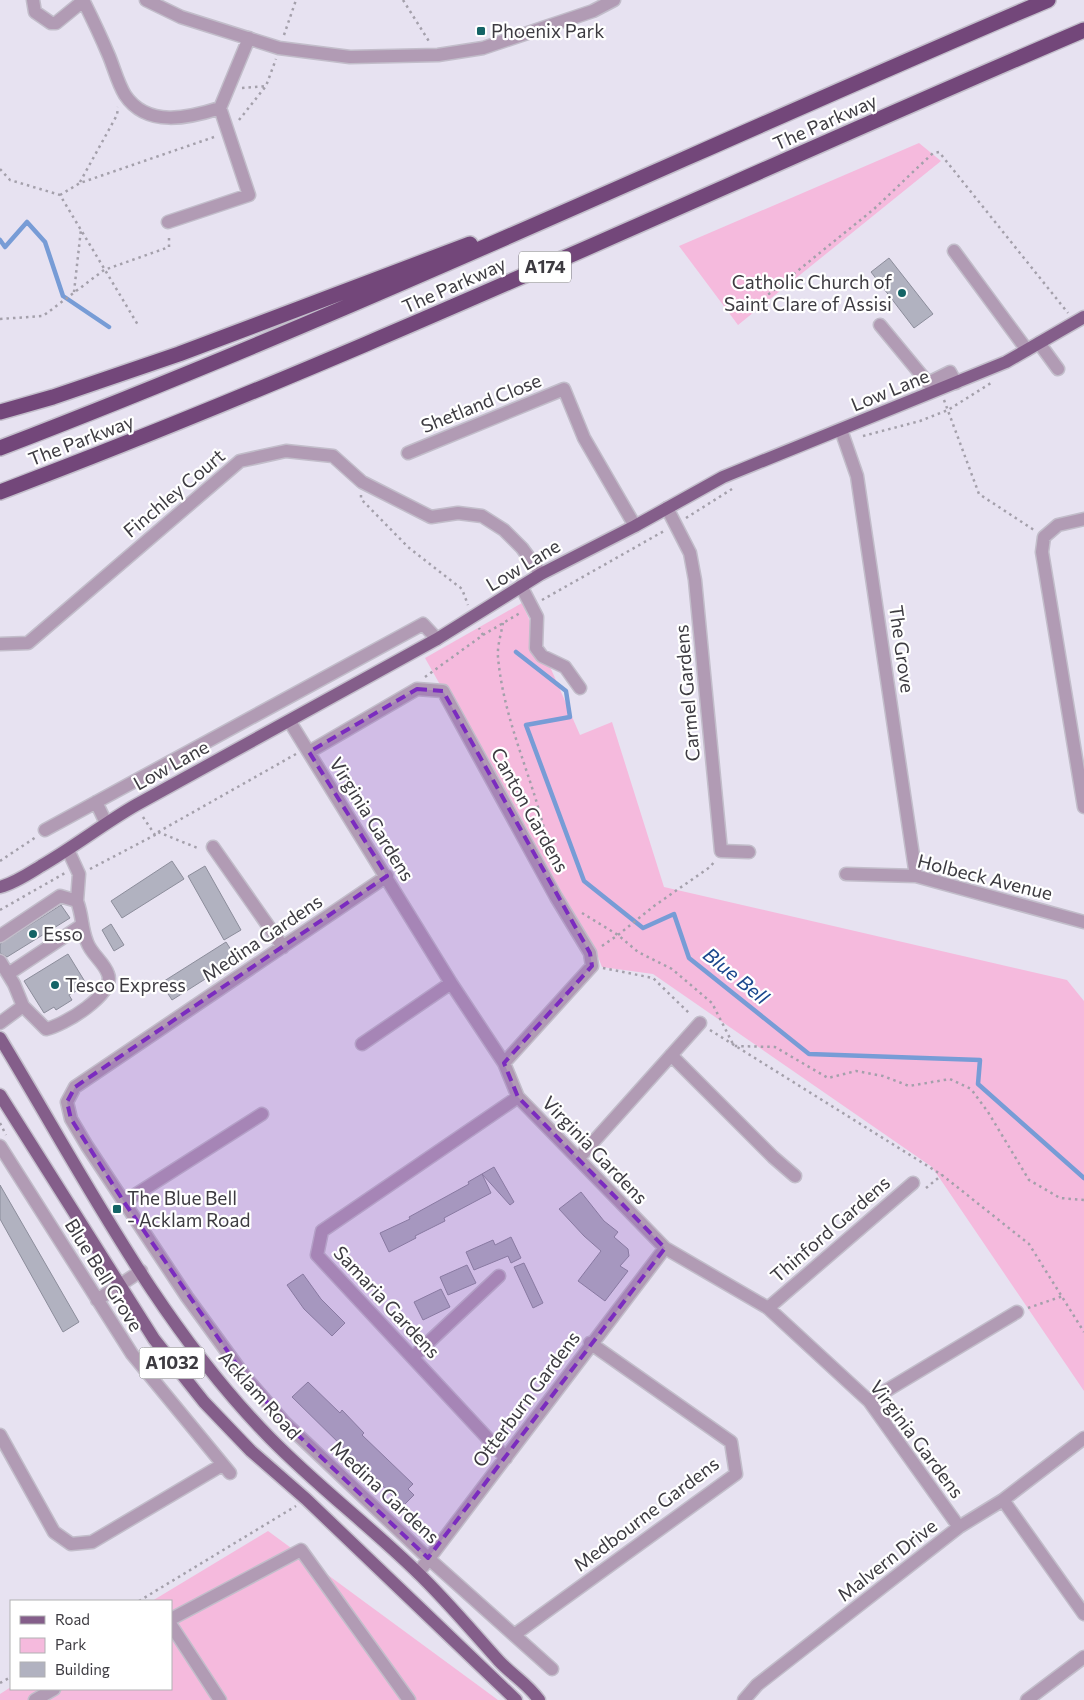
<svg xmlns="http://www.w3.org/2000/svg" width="1084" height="1700" font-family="Commissioner,sans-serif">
<rect width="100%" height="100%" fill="#e7e2f1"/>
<path fill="#f5badd" d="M919,143L941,161L738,325L679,246Z
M522,603L580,735L612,722L664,887L1067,980L1084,1001V1391L932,1167L653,974L602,967L593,944L559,896L425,658Z
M268,1531L498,1700H0V1694L11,1687V1689H171V1601H152Z"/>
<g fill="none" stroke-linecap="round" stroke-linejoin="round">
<path stroke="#779cd6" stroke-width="4.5" d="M0,240L5,247L27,222L45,242L63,296L109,327
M516,652L566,691L570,717L526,725L584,881L643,928L674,914L689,958L809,1054L980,1060L978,1084L1084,1178"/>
</g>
<path fill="#b1b2c0" stroke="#8c8d9b" d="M889,258L933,314L914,328L871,272Z
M172,861L184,879L122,918L111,901Z
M205,866L241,930L224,940L188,876Z
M61,905L70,918L7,957L0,953V944Z
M111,924L124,945L114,951L102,930Z
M226,942L237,959L172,1000L161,983Z
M68,954L87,985L69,995L72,1000L56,1010L54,1007L44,1013L24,981Z
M494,1167L514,1202L510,1205L482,1174L491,1193L444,1218L445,1221L415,1236L416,1238L389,1252L380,1233L410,1219L409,1217L469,1184L468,1182Z
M0,1185L79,1322L63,1332L0,1219Z
M581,1192L604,1221L618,1232L614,1237L628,1249L629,1256L620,1266L628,1271L605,1301L578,1281L601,1251L584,1236L559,1209Z
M511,1237L521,1258L511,1263L508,1256L474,1270L466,1252L493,1240L495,1245Z
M524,1263L543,1303L533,1308L514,1267Z
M467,1265L476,1283L448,1295L440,1277Z
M303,1274L321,1299L345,1323L332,1336L304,1309L287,1285Z
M441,1289L450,1307L423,1320L414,1302Z
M308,1382L340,1413L342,1410L364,1433L362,1435L413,1484L408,1489L414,1495L403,1506L292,1397Z"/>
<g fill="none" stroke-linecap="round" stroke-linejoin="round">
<g stroke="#c2bdca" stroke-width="15">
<path id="minor" d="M33,0L35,12L51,23H56L83,1
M83,0C92,18 101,37 109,56C114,68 118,84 125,95C147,128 189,118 220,108L249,38
M146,0L181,17L279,48L350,57L438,55L483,48L593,11L614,0
M168,222L249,195L220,108
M954,251L1027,350
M880,325L928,383L950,372L956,383
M1039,343L1058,369
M841,430L857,476L916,876
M408,453L564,389L584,438L635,526
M667,508L690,553L695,580L721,851L749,852
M1084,519L1058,525L1044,537L1042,552L1084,807
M521,586L537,617L536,648L542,656L565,667L580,688
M0,644L28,643L240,461L286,451L333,456L362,482L431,517L458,513L482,516L504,530L522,548L541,574
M290,722L451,983L504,1063L518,1097L665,1248L768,1308L869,1401L959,1527
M309,752L417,689L443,691L556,897L590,953L592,966L504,1063
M96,802L106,823
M45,830L423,624L437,639
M213,847L283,947
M68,850L79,874L77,901
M846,874L916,876L1084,922
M387,876L75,1087L67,1102L71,1119L87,1146L187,1297L246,1378L284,1422L428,1558L552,1669
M0,936L60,896L77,901C83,917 81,927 87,942C91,954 104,962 108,974C116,994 63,1026 46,1029L23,1006L14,984L0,961
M8,974L82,925
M0,1023L23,1006
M362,1044L451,983
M671,1055L773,1157L795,1176
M0,1146L132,1354L230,1473
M578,1159L700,1023
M124,1202L262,1114
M97,1300L141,1271
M768,1308L913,1183
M413,1357L499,1276
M869,1401L1017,1312
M0,1435L54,1532L71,1544L92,1542L222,1465
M506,1458L317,1255L322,1231L518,1097
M1003,1500L1084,1614
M418,1573L665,1248
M171,1619L301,1550L409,1700
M171,1625L220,1700
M514,1635L736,1474L731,1442L590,1343
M35,1700L54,1689
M744,1700L757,1685L959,1527L1003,1500L1084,1438
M1027,1700L1084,1657"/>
</g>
<g stroke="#c2bdca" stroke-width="15">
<path id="major" d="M0,887C15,883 28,874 41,866C74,847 103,824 136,805L437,639L541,574L635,526L723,477L1006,362L1084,317
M0,1038C83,1175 157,1323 270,1438C317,1486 370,1526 417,1572C446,1600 472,1631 499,1661C512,1675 528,1684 539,1700
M0,1095L154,1339L204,1402L251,1451L306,1499L516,1700"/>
</g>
<g stroke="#c2bdca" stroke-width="18">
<path id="highway" d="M0,412L53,397L179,354L470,244
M0,448C355,312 698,149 1048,0
M0,492C368,353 723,184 1084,30"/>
</g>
<path stroke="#a4a0ab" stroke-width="2.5" stroke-dasharray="2.5 4" stroke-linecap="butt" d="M403,0L430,43
M284,35L296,0
M242,88L266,86
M239,120L266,86L276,59
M0,169L10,180L60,195L138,325
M80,182L117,115L118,107
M60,195L80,183L217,136
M74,292L81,229
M748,311L874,209L933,153L939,152L1068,313
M0,319L43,316L104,270L169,247V234
M944,400L979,494L1034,530
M863,436L920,421L948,410L991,383
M361,495V499L408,547L462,589L468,605
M686,518L732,489
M542,600L664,531
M503,623C501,634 497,647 498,657C504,727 539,789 550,857
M483,635L520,613
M425,677L483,635L479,628
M143,817L155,835L158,832L200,849
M158,832L296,754
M0,861L36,837
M90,869L155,835
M0,910L65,873
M582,913L618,935L638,952L672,969L712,1003L734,1046L775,1047L828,1078L856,1071L883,1076L909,1086L950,1079L971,1089L988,1112L1029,1180L1060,1198L1084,1200
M602,946L618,935L654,906L710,867L715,861
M603,968L653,978L690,1014
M710,1030L942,1175L1029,1244L1084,1332
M0,1123L6,1135
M926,1188L942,1175
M1028,1308L1063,1296
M139,1601L296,1506
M0,1683L11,1677"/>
<use href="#minor" stroke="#b19bb4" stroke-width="12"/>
<use href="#major" stroke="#845e8a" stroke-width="12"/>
<use href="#highway" stroke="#73477a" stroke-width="15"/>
</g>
<path fill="#7b2cbf" fill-opacity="0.2" stroke="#7b2cbf" stroke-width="4" stroke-dasharray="10 6" stroke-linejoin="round" d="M417,689L443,691L590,953L592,966L504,1063L518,1097L665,1248L428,1558L284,1422L246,1378L124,1202L71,1119L67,1102L75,1087L387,876L309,752Z"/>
<g fill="#146466" stroke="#fff" stroke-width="2">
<rect x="476" y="26" width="10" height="10" rx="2.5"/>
<circle cx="902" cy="293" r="5"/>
<circle cx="33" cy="934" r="5"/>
<circle cx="55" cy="985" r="5"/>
<rect x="112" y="1204" width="10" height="10" rx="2.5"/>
</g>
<g text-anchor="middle" stroke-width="4.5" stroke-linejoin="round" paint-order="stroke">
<g fill="#fff" stroke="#77767a" stroke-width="1">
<rect x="519" y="251.5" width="52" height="31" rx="4"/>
<rect x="139.5" y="1347.5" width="65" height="31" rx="4"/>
</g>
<g font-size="18" font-weight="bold" fill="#3d3b41">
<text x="545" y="273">A174</text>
<text x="172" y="1369">A1032</text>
</g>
<g font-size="19" fill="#3d3b41" stroke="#fff" text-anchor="start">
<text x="491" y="38">Phoenix Park</text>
<text x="892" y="289" text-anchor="end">Catholic Church of<tspan x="892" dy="22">Saint Clare of Assisi</tspan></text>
<text x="43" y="941">Esso</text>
<text x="65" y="992">Tesco Express</text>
<text x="127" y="1205">The Blue Bell<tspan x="127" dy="22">- Acklam Road</tspan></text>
</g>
<g font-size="19" fill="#3d3b41" stroke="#fff">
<text transform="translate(825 122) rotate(-24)" y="7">The Parkway</text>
<text transform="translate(454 285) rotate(-24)" y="7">The Parkway</text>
<text transform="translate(890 390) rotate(-22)" y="7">Low Lane</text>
<text transform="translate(481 403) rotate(-22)" y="7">Shetland Close</text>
<text transform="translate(81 440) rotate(-21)" y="7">The Parkway</text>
<text transform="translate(174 493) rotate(-40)" y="7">Finchley Court</text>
<text transform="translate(523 565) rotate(-31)" y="7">Low Lane</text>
<text transform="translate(902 649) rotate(82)" y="7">The Grove</text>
<text transform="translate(687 693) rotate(-95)" y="7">Carmel Gardens</text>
<text transform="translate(171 765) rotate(-29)" y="7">Low Lane</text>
<text transform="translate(530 810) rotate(61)" y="7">Canton Gardens</text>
<text transform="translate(372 819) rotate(58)" y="7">Virginia Gardens</text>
<text transform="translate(985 877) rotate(14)" y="7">Holbeck Avenue</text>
<text transform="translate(262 938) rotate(-34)" y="7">Medina Gardens</text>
<text transform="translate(595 1150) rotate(46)" y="7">Virginia Gardens</text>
<text transform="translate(830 1229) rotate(-41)" y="7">Thinford Gardens</text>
<text transform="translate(104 1275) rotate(58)" y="7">Blue Bell Grove</text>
<text transform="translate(387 1302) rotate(47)" y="7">Samaria Gardens</text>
<text transform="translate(260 1395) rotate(48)" y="7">Acklam Road</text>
<text transform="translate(526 1399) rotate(-53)" y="7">Otterburn Gardens</text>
<text transform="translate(917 1439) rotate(53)" y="7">Virginia Gardens</text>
<text transform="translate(385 1492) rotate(43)" y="7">Medina Gardens</text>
<text transform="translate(646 1514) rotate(-37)" y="7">Medbourne Gardens</text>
<text transform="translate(887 1560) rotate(-38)" y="7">Malvern Drive</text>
</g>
<g font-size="20" font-style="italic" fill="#1c488e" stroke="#fff">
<text transform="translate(736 976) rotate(39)" y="7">Blue Bell</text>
</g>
</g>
<rect x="10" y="1600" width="162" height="90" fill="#ffffff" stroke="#b1b1b3"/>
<rect x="20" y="1616" width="25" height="8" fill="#845e8a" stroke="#b1b1b3"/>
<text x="55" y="1625" font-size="15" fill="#3d3b41">Road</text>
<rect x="20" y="1638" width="25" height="15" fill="#f5badd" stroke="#b1b1b3"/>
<text x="55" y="1650" font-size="15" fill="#3d3b41">Park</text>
<rect x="20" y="1662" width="25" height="15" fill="#b1b2c0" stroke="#b1b1b3"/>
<text x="55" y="1675" font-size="15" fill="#3d3b41">Building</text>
</svg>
